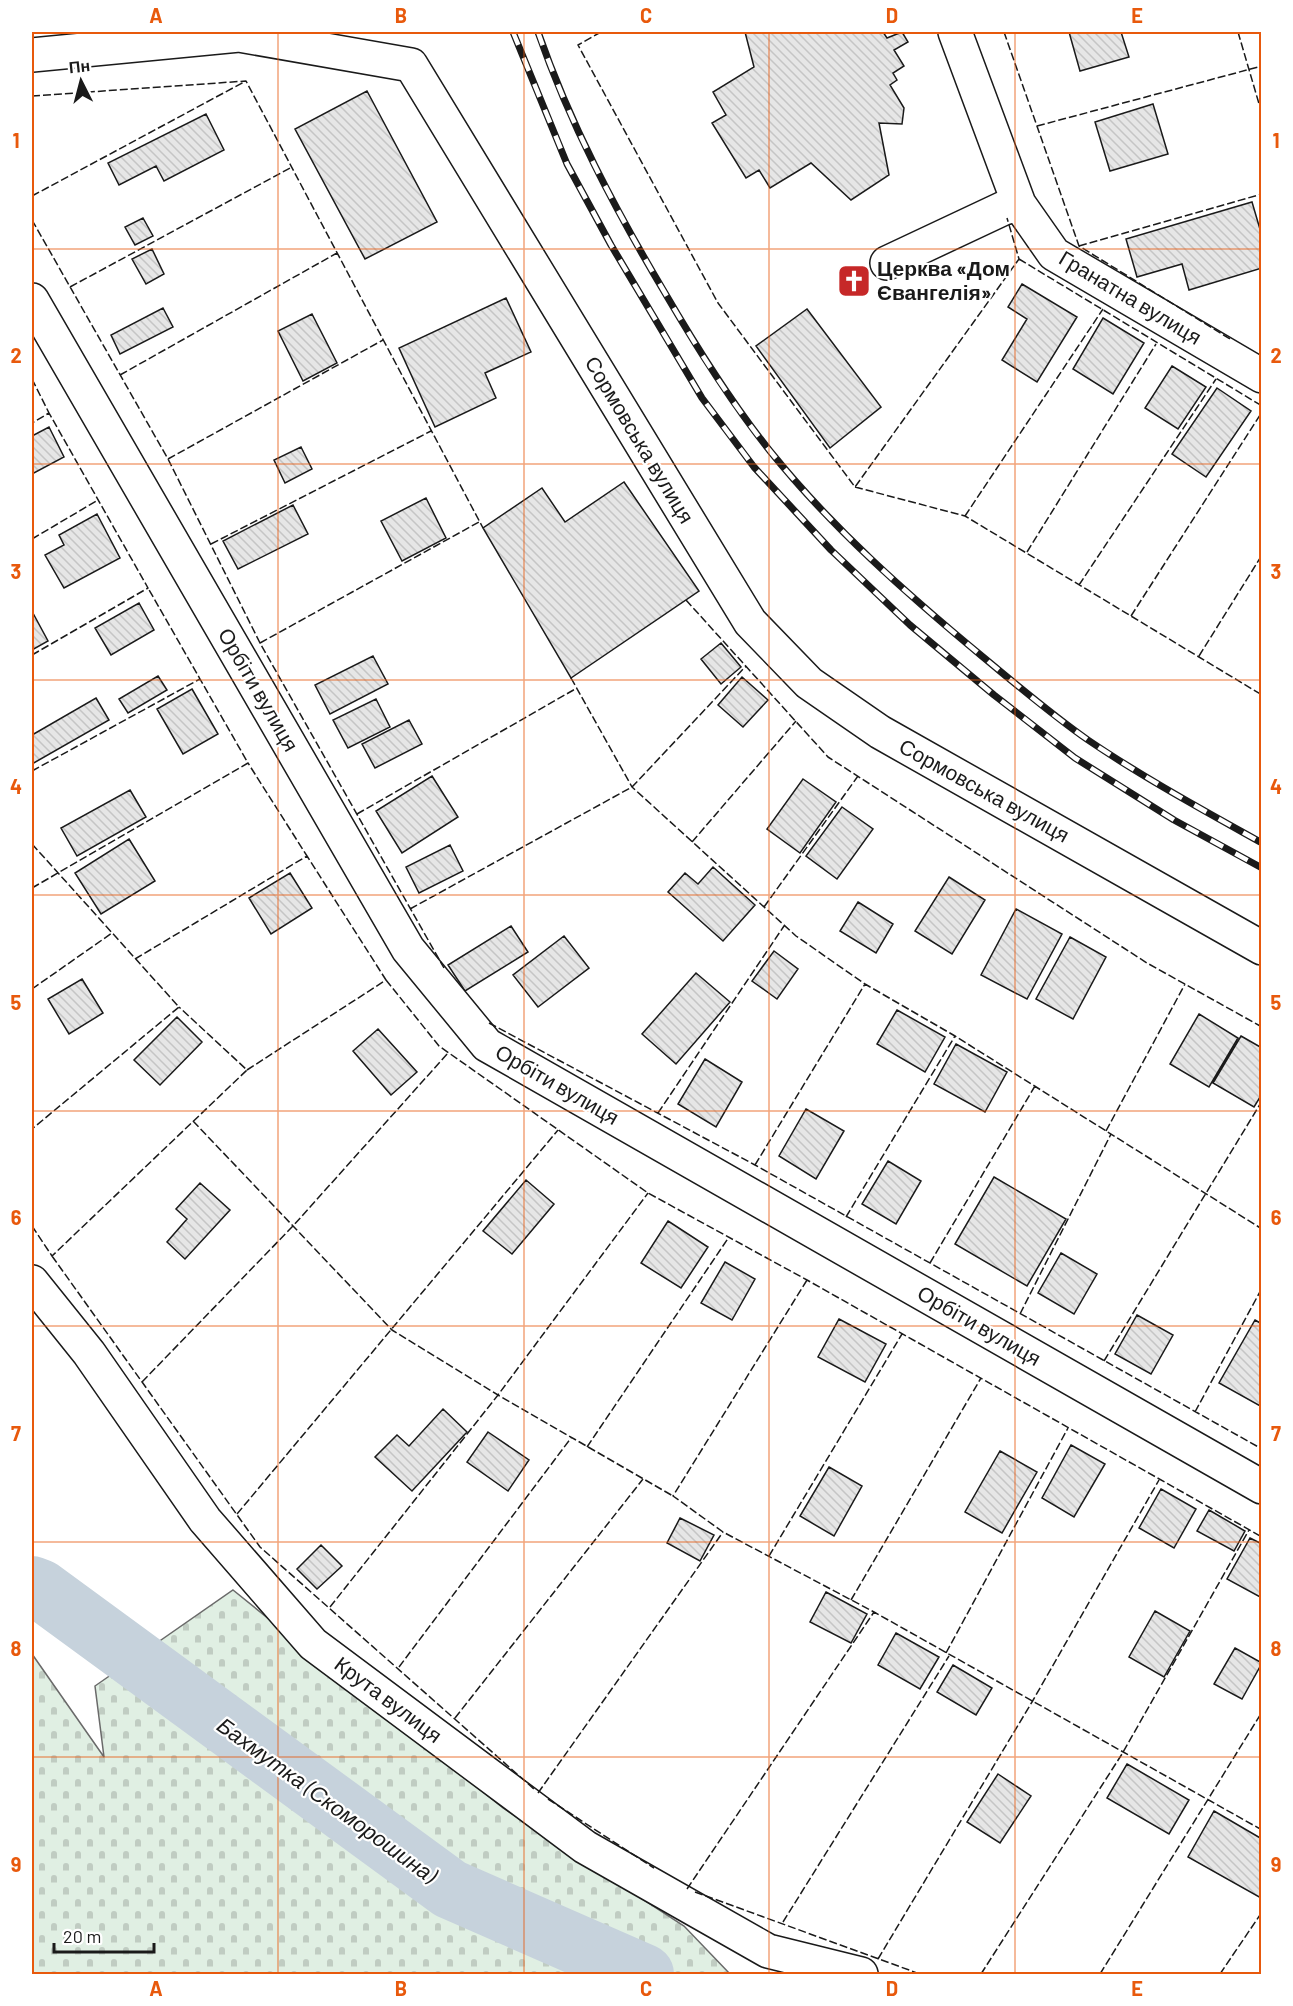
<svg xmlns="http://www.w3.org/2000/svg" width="1293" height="2006" font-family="Barlow,sans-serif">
<defs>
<pattern id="cemetery-stones" width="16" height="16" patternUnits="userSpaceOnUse" patternTransform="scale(1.5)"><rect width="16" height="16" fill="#e0efe3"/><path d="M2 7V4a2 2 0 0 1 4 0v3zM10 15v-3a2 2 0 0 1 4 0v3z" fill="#c0ccc2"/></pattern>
<pattern id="building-back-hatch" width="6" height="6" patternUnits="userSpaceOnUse" patternTransform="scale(1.5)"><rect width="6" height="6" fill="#e6e6e6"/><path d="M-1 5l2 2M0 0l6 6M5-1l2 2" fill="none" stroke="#c5c5c5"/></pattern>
</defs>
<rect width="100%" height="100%" fill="#fff"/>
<path fill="url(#cemetery-stones)" stroke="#6a6a6a" stroke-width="1.5" d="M233,1590L503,1808L684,1926L730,1974H32V1654L104,1757L95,1686Z"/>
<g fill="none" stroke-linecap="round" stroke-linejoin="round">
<path stroke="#c6d2dc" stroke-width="60" d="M32,1586L40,1589L450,1889L644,1974"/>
</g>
<path fill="url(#building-back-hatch)" stroke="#1a1a1a" stroke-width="1.5" d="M745,32H883L887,38L902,32L908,42L894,50L904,66L893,73L897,80L890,85L904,108L902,124L879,123L889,175L851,200L811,163L770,188L759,170L746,178L712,123L726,115L713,92L754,67Z
M1069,32H1121L1129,57L1080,71Z
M367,91L437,222L365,259L295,129Z
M1153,104L1168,154L1110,171L1095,122Z
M206,114L224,150L164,181L156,166L119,185L108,163Z
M1252,202L1262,236V268L1189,290L1182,264L1137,277L1126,239Z
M143,218L153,236L135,245L125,227Z
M152,249L164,274L146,284L132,259Z
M1022,284L1077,317L1037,382L1002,360L1027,319L1008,307Z
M506,298L531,352L485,373L496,398L435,427L399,348Z
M163,308L173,327L120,354L111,335Z
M807,309L881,407L830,448L756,346Z
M312,314L337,363L303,381L278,331Z
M1103,318L1144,343L1113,394L1073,369Z
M1172,366L1206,387L1178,429L1145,408Z
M1217,388L1251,411L1206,477L1172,454Z
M49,427L64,457L32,474V436Z
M301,447L312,469L285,483L274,460Z
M624,482L699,591L571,678L483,528L542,488L565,522Z
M426,498L446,538L402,561L381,521Z
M293,505L308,534L238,569L223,541Z
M97,514L120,558L64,588L45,555L64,545L59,535Z
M139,603L154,630L111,655L95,628Z
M34,615L48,641L32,650V617Z
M721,643L741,667L721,684L701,659Z
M373,656L388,684L330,714L315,685Z
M158,676L167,690L128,713L119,699Z
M742,677L768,700L743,727L718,705Z
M192,689L218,734L183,754L157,709Z
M96,698L109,720L32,764V735Z
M376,699L390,727L348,748L333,720Z
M409,720L422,744L375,768L362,744Z
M432,776L458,817L402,853L376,811Z
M803,779L836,802L800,853L767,829Z
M130,790L146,817L77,856L61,828Z
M842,807L873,829L837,879L806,856Z
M129,839L155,881L101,914L75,873Z
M450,845L463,871L419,893L406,867Z
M713,867L755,905L723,941L668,892L685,873L698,884Z
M290,873L312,908L271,934L249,898Z
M949,877L985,900L952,954L915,931Z
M858,902L893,924L876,953L840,931Z
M1016,909L1062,934L1027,999L981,975Z
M511,926L528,952L465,991L448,965Z
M564,936L589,968L538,1007L513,975Z
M1070,937L1106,957L1073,1019L1036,999Z
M774,951L798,969L777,999L752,981Z
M696,973L730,1002L676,1064L642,1034Z
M82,979L103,1013L69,1034L48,999Z
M897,1010L945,1037L925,1072L877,1044Z
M1199,1014L1238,1038L1209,1087L1170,1064Z
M177,1017L202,1042L160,1085L134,1060Z
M378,1029L417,1072L391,1095L353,1051Z
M1241,1036L1262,1048V1094L1254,1107L1213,1083Z
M956,1044L1007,1072L985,1112L934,1084Z
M705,1059L742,1082L716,1127L678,1104Z
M806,1109L844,1131L816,1179L779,1156Z
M888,1161L921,1181L896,1224L862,1204Z
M994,1177L1066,1219L1027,1286L955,1244Z
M526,1180L554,1204L512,1254L483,1231Z
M200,1183L230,1210L185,1259L167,1242L187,1219L176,1209Z
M668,1221L708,1247L681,1288L641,1263Z
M1061,1253L1097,1274L1074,1314L1038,1293Z
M725,1262L755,1279L732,1320L701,1303Z
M1137,1315L1173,1335L1151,1374L1115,1354Z
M839,1319L886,1344L865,1382L818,1357Z
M1255,1320L1262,1324V1407L1219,1383Z
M443,1409L467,1432L412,1491L375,1457L397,1435L409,1446Z
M488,1432L529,1460L508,1491L467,1462Z
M1071,1445L1105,1464L1074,1517L1042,1498Z
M1000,1451L1037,1472L1002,1533L965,1512Z
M829,1467L862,1486L834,1536L800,1516Z
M1161,1489L1196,1509L1174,1548L1139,1528Z
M1209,1510L1245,1531L1234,1551L1197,1531Z
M680,1518L714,1535L700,1561L667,1543Z
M1250,1538L1262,1544V1598L1227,1579Z
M321,1545L342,1566L317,1589L297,1569Z
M826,1592L867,1614L851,1643L810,1622Z
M1155,1611L1190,1631L1164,1677L1129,1657Z
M896,1633L939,1657L920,1689L878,1665Z
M1235,1648L1262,1663L1242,1699L1214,1684Z
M953,1665L992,1688L976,1715L937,1692Z
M1127,1764L1189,1800L1169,1834L1107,1798Z
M998,1774L1031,1796L1000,1843L967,1822Z
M1214,1811L1262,1839L1261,1898L1188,1857Z"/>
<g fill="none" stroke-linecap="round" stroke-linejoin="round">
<g stroke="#1a1a1a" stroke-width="36">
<path id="minor" d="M955,32L1019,204L1054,254L1262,376
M32,55L239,35L411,65L750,622L809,683L880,732L1262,948
M887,263L1004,208L1019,204
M32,300L408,949L487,1045L1262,1487
M32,1282L89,1353L205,1520L313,1644L585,1847L768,1951L861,1974"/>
</g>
<use href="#minor" stroke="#fff" stroke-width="33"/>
<g stroke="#1a1a1a" stroke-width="7">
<path id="rail" d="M513,32L567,164L611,245L702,398L754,467L831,550L910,625L994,695L1075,758L1174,820L1262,868
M538,32C570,124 615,209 665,293C697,348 730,401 770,451C832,528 907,594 983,657C1017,685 1052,715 1088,740C1144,778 1203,810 1262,843"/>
</g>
<use href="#rail" stroke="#fff" stroke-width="4.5" stroke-dasharray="14" stroke-linecap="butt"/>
<path stroke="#1a1a1a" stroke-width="1.5" stroke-dasharray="8 3" stroke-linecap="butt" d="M601,32L578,45L718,303L855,487L1019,259L1007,218
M1004,32L1079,246L1230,339
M1238,32L1262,114
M32,96L246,81L483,528
M1037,126L1262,66
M32,196L244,82
M32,220L168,459L260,643L444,968
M1079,246L1262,194
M1019,259L1262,406
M70,287L292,167
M120,375L337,253
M32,379L49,413L32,423
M168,459L383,340
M855,487L965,516L1262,695
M965,516L1103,309
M32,539L98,500
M211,544L431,431
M1027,552L1156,344
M1079,585L1216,379
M686,600L828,757L1147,963L1262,1027
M1131,616L1262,412
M260,643L479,522
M32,655L148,588L49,413
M1199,656L1262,555
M571,678L632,787L796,936L865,984L955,1036L1262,1229
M32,771L200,679L148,588
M357,814L577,688
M692,842L796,721
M32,844L179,1007L32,1129
M32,888L248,763L200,679
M764,907L858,776
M410,909L632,787L746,666
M135,959L307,856L248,763
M386,980L439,1046L648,1193L807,1280L1262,1537
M32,989L112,933
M489,1023L755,1165L1262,1449
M247,1070L386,980L307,856
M658,1113L784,926
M193,1121L392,1330L498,1395L673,1496
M1106,1131L1185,984
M755,1165L865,984
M846,1217L955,1036
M32,1226L52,1256L247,1070L179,1007
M52,1256L260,1547L534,1789
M930,1263L1035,1086
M807,1280L673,1496L723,1532L874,1612L1262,1830
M1020,1314L1111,1134
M1104,1361L1262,1101
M142,1382L293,1226L448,1053
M1195,1412L1262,1288
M587,1447L729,1237
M237,1514L558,1130
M769,1556L902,1334
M851,1600L981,1378
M330,1607L498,1395L648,1193
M946,1653L1068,1428
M399,1667L571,1438
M455,1718L643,1479
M538,1793L723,1532
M548,1799L654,1868
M687,1889L874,1612
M695,1892L920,1974
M783,1922L949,1656
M878,1959L1032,1702L1159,1480
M981,1974L1122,1754L1249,1530
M1100,1974L1262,1712
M1220,1974L1262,1912"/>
</g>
<path fill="none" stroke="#e8590c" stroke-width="1.5" stroke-opacity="0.55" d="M278,32V1974M524,32V1974M769,32V1974M1015,32V1974M32,249H1262M32,464H1262M32,680H1262M32,895H1262M32,1111H1262M32,1326H1262M32,1542H1262M32,1757H1262"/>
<defs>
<g id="church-square" transform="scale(1.725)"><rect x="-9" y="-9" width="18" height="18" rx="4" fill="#c62828" stroke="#fff"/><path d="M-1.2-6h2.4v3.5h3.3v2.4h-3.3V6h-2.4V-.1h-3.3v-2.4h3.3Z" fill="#fff"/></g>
</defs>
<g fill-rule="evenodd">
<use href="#church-square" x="854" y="281"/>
</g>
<g text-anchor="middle" stroke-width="4.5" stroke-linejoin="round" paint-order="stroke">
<g font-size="21" font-weight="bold" fill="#1a1a1a" stroke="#fff" text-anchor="start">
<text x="877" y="276">Церква «Дом<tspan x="877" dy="24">Євангелія»</tspan></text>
</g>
<g font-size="21" fill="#1a1a1a" stroke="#fff">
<text transform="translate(1130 298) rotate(31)" y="7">Гранатна вулиця</text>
<text transform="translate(639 440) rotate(59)" y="7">Сормовська вулиця</text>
<text transform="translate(258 690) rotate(60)" y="7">Орбіти вулиця</text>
<text transform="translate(984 791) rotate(29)" y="7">Сормовська вулиця</text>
<text transform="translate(557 1085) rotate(30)" y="7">Орбіти вулиця</text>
<text transform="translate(979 1326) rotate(30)" y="7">Орбіти вулиця</text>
<text transform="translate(388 1700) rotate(37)" y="7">Крута вулиця</text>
</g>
<g font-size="22" font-style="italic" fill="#1a1a1a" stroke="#fff">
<text transform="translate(327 1800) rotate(36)" y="8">Бахмутка (Скоморошина)</text>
</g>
</g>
<rect width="1293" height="2006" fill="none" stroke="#ffffff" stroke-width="66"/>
<g transform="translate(81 81) rotate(354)" stroke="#ffffff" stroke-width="4.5" paint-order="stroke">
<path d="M0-4.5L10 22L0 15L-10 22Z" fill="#1a1a1a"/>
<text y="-9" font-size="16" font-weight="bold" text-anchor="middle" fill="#1a1a1a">Пн</text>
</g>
<path d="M54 1943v9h100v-9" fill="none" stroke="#1a1a1a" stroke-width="3"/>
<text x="63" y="1943" font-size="18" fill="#1a1a1a" stroke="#ffffff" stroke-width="4.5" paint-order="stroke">20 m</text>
<rect x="33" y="33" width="1227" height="1940" fill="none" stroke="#e8590c" stroke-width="2"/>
<g font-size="20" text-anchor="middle" font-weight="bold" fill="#e8590c">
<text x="156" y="23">A</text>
<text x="401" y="23">B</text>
<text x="646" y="23">C</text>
<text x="892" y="23">D</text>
<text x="1137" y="23">E</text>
<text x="16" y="148">1</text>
<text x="1276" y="148">1</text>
<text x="16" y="363">2</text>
<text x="1276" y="363">2</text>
<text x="16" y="579">3</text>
<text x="1276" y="579">3</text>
<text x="16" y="794">4</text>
<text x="1276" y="794">4</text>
<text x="16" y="1010">5</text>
<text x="1276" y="1010">5</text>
<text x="16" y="1225">6</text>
<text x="1276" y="1225">6</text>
<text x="16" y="1441">7</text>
<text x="1276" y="1441">7</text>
<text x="16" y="1656">8</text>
<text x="1276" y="1656">8</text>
<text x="16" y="1872">9</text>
<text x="1276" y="1872">9</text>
<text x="156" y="1996">A</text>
<text x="401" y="1996">B</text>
<text x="646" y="1996">C</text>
<text x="892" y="1996">D</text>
<text x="1137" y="1996">E</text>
</g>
</svg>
